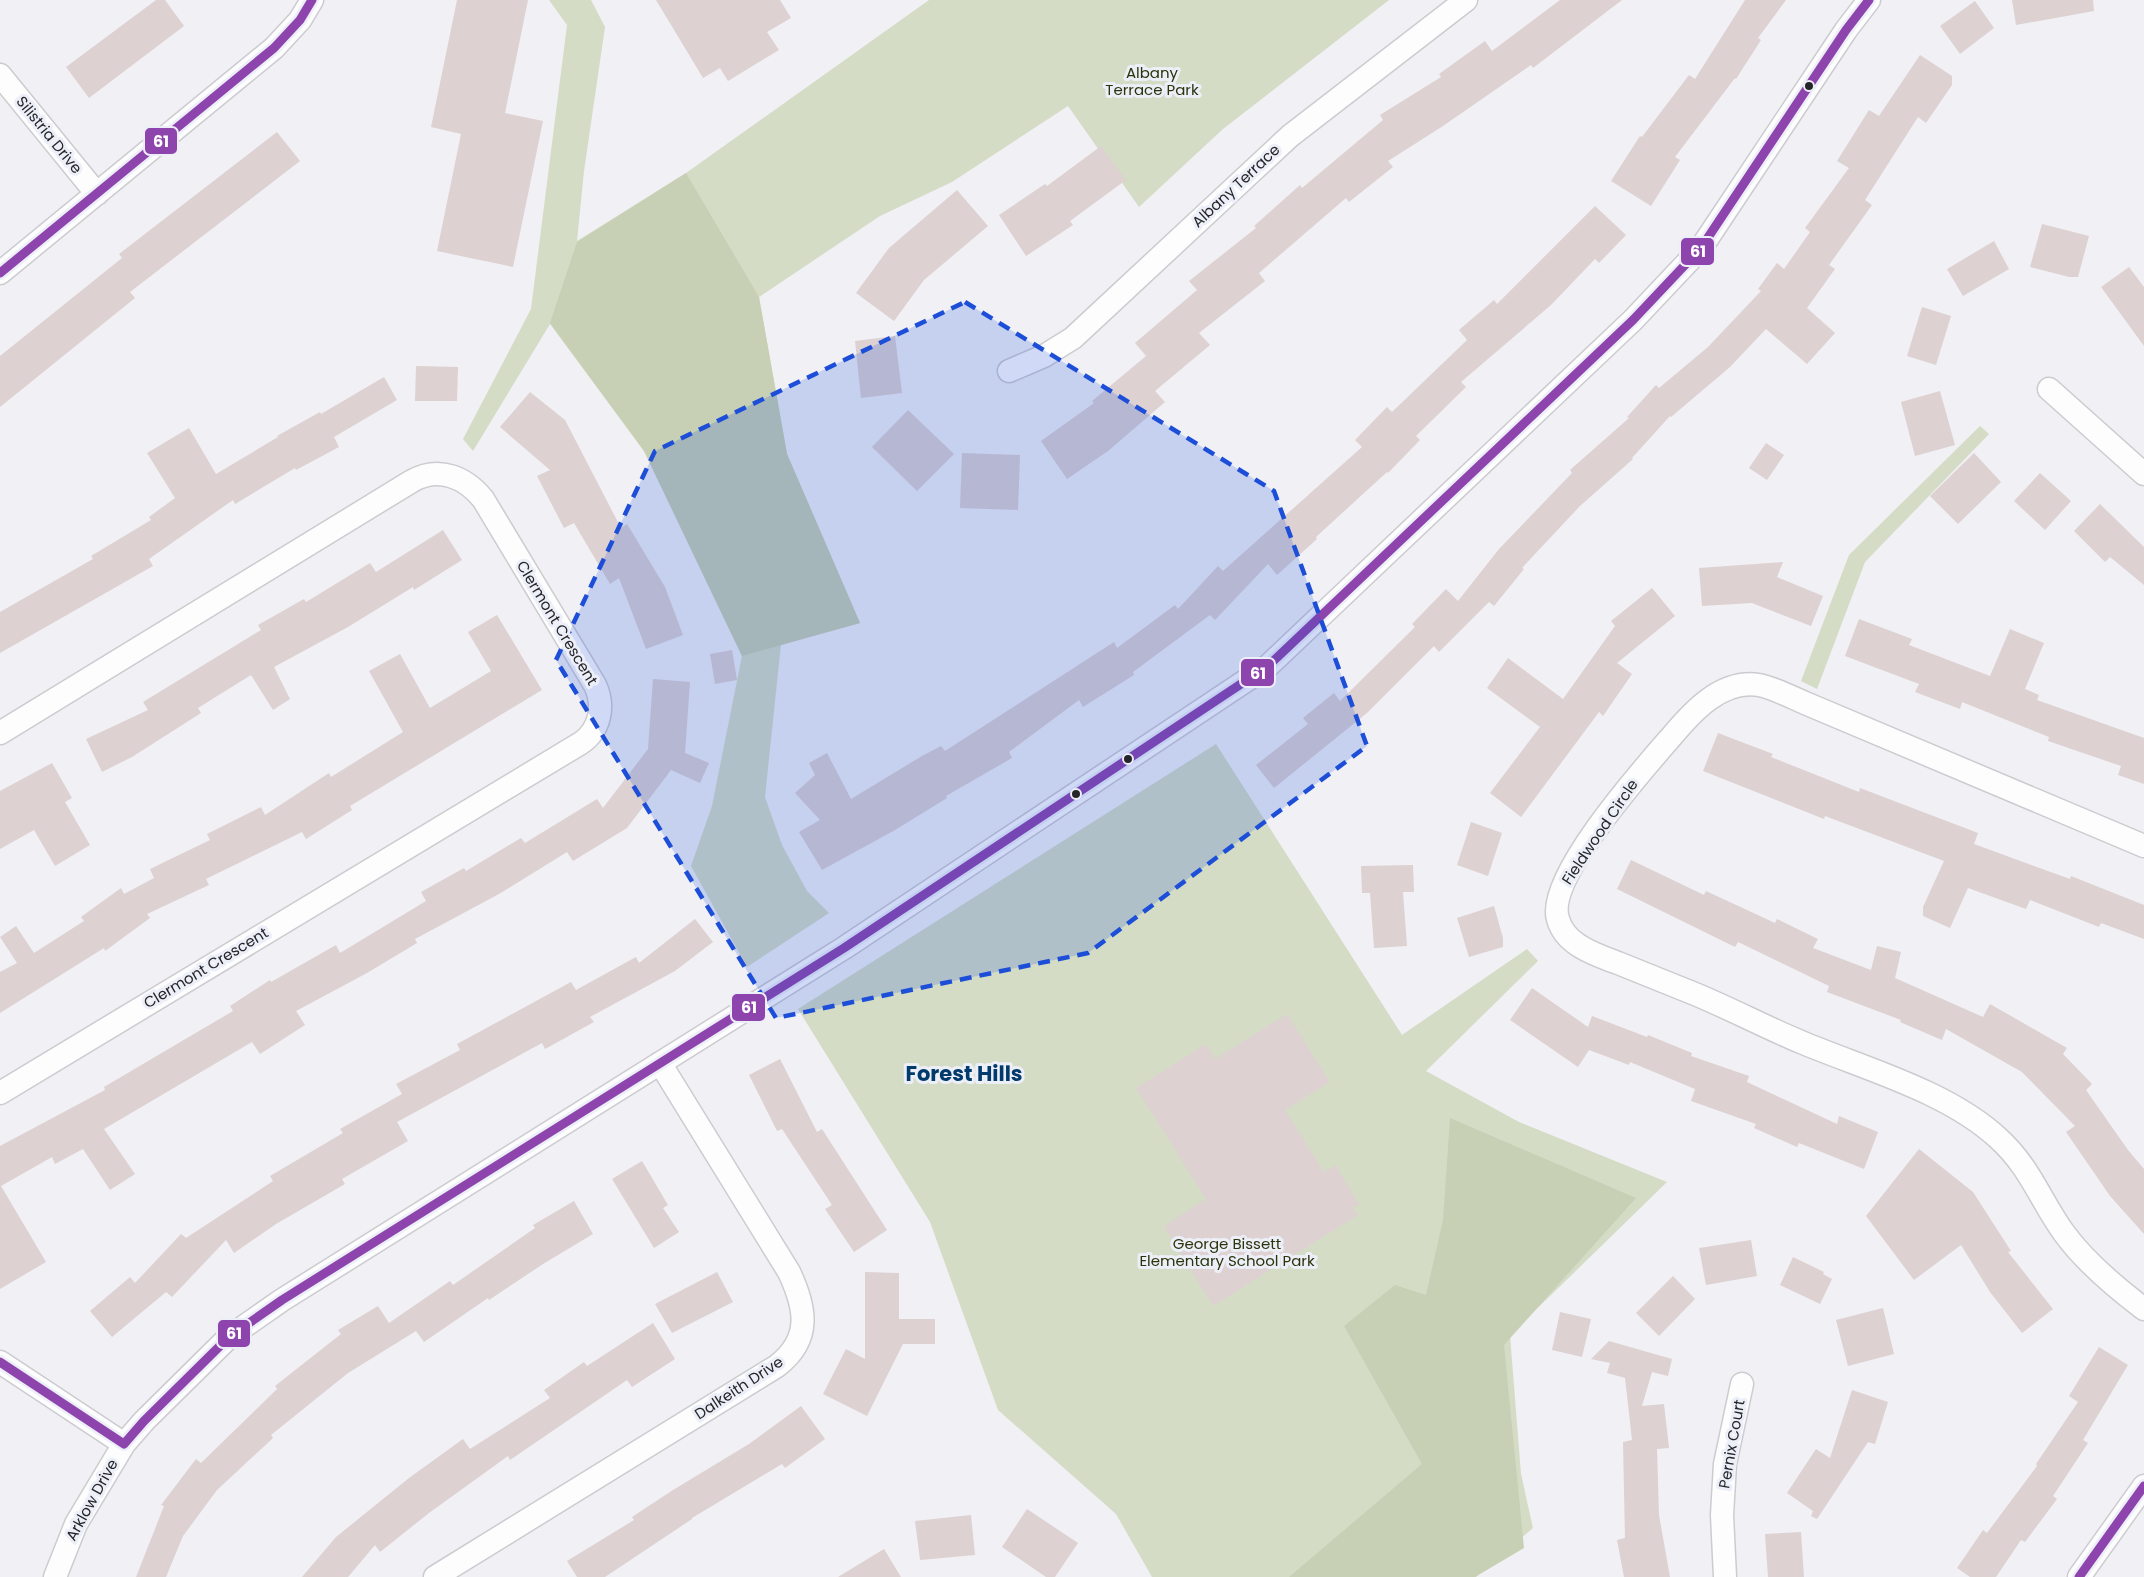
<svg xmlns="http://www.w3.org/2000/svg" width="2144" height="1577" font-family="Poppins,sans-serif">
<rect width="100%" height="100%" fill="#f0f0f5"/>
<path fill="#d4dcc6" d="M549,0H591L605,27L584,171L577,241L686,173L929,0H1389L1223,129L1139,207L1068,106L952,182L880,216L759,297L787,454L860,623L781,644L765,797L782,845L807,891L829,913L747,967L691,866L712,806L742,656L644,451L550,324L473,451L463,439L531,309L567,25Z
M1980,426L1989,434L1865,562L1817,689L1801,681L1849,555Z
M1216,744L1402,1035L1527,949L1538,961L1426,1071L1519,1122L1667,1182L1510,1335L1521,1474L1533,1528L1476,1577H1152L1116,1514L998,1410L930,1222L798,1009Z"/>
<path fill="#c7d0b4" d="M686,173L759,297L787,454L860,623L742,656L644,451L550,323L577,242Z
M1450,1118L1636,1198L1504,1345L1524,1548L1475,1577H1289L1422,1464L1344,1326L1395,1285L1426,1295L1443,1220Z"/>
<path fill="#ddd1d1" d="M156,0H165L184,26L89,98L66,67Z
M457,0H528L505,113L543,121L513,267L437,251L461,134L431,127Z
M656,0H780L791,18L767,32L779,50L728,81L720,68L703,78Z
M1560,0H1622L1533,68L1531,65L1443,126L1388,161L1393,167L1349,202L1346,198L1259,273L1265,281L1199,333L1210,345L1155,391L1165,402L1108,451L1067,479L1041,441L1094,403L1092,401L1146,356L1135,343L1197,290L1189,281L1256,228L1254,226L1300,185L1302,188L1383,120L1380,115L1441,77L1439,74L1485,41L1492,51Z
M1745,0H1786L1758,38L1761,40L1736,79L1735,78L1675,157L1680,160L1651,206L1611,181L1640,136L1642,137L1689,75L1695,79Z
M2012,0H2093L2094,11L2016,25Z
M1975,1L1994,28L1960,54L1940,26Z
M1920,55L1952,76V85L1926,123L1918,117L1865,200L1872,205L1829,265L1835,269L1807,308L1835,333L1807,364L1766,329L1730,367L1671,417L1670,416L1632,458L1633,459L1580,506L1522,568L1524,569L1494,606L1489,602L1439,652L1434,646L1367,713L1274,788L1256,765L1308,724L1303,718L1334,693L1340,701L1415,627L1412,624L1446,589L1458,601L1499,549L1572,473L1570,470L1629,418L1627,417L1656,385L1659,388L1708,347L1761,291L1758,289L1777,263L1784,269L1810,232L1805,228L1849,168L1837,161L1869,110L1879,116Z
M277,132L300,161L130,292L135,298L0,407V356L122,258L119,254Z
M1101,146L1126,180L1070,221L1073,225L1026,256L999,215L1045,184L1047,186Z
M957,190L988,226L924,280L894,321L856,293L889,248Z
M1595,206L1626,235L1599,263L1595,259L1551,305L1461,382L1466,387L1416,436L1420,440L1388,473L1387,472L1316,537L1317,539L1277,575L1268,564L1215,620L1210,615L1133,672L1134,675L1083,707L1079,700L1009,752L1012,758L946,796L947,798L895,830L822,870L799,832L820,820L795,793L815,775L809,763L827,753L851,799L922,756L941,746L945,751L1114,642L1117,648L1175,605L1178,609L1218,566L1223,571L1362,447L1355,440L1387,407L1392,412L1467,340L1459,330L1494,300L1497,304Z
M2042,224L2089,236L2078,277H2069L2030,267Z
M1994,241L2009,269L1963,296L1947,269Z
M2129,267L2144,287V346L2101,287Z
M1922,307L1951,316L1936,365L1907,356Z
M895,336L902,393L861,398L855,341Z
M416,366L458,367L457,401H415Z
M384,377L397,400L334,437L339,447L296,470L295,468L235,504L233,500L149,559L153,566L0,653V612L93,559L91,556L151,520L149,517L175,498L147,453L189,428L216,474L278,437L277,436L320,412L321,414Z
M1940,391L1955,445L1915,456L1901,402Z
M530,392L565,420L621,528L627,524L665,587L683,635L646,649L619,578L610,584L574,523L564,528L537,476L550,470L500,427Z
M908,410L954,454L917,491L872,447Z
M1766,443L1784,455L1767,480L1749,468Z
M962,453L1020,455L1018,510L960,508Z
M1974,453L2001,482L1958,524L1930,496Z
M2040,473L2071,501L2045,530L2014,501Z
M2100,504L2144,547V585L2110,557L2105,562L2074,531Z
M443,530L462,560L414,590L413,587L348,627L274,667L290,699L273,710L251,675L198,708L201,713L132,757L102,772L86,739L148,710L143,702L261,630L258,625L304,599L306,602L370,563L376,572Z
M1783,562L1777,577L1823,596L1811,626L1752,603L1702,606L1699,568Z
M1652,588L1675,616L1617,663L1632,674L1603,716L1599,712L1521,817L1490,793L1540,727L1487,688L1508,658L1563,699L1615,626L1611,621Z
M497,615L542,690L350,806L352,810L306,839L302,832L206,879L209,885L147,914L150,918L105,951L104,948L0,1013V972L17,963L0,937L16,926L34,953L84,921L81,917L121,888L124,894L154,878L150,869L210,840L207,834L261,807L265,815L329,773L331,777L403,732L369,671L400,654L430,708L491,671L468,632Z
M1859,619L1912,639L1909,645L1990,676L2010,629L2044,643L2025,689L2039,695L2037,700L2144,738V784L2118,775L2121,766L2048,741L2049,737L1962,702L1960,709L1915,692L1919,684L1845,656Z
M732,650L737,680L715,684L710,654Z
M653,679L690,682L685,753L709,763L700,783L671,770L627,828L573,861L567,852L499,894L415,939L417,943L367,973L296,1011L305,1025L260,1054L252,1042L104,1129L135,1174L110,1190L83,1149L55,1164L52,1157L1,1186L46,1262L0,1289V1146L105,1090L104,1087L233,1011L230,1006L270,980L271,982L336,945L340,953L426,901L421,892L464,868L466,871L521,838L525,843L597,799L603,808L648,749Z
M1718,733L1773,754L1771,757L1859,792L1860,788L1978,833L1974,844L2070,879L2071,876L2144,905V939L2101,923L2099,927L2030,900L2026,909L1968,888L1950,928L1923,916V907L1944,861L1825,816L1824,819L1703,771Z
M52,763L72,798L65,802L90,845L55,866L34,830L0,849V791Z
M1471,822L1502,833L1488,876L1457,865Z
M1631,860L1704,895L1706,891L1775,923L1777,919L1818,939L1813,948L1871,970L1877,946L1901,952L1895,978L1983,1017L1990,1004L2067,1048L2063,1054L2092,1084L2086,1090L2128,1150L2144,1169V1234L2110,1196L2066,1132L2075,1126L2022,1072L1946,1029L1942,1040L1900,1022L1901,1020L1827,992L1829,986L1738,942L1735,947L1617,889Z
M1413,865L1414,892H1403L1407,946L1374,948L1370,893H1362L1361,866Z
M1494,906L1503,938V947L1469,957L1457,918Z
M695,919L713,942L675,971L590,1017L594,1022L545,1049L542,1043L397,1122L408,1141L342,1179L345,1184L276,1224L234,1253L226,1240L172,1297L166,1292L112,1337L90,1311L130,1277L135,1283L181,1234L186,1238L273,1181L270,1176L343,1133L340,1129L402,1094L396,1084L460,1050L457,1044L571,982L576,990L636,957L639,963Z
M1532,988L1588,1027L1592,1016L1647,1037L1648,1035L1692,1053L1691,1056L1749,1076L1747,1082L1837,1124L1839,1116L1878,1132L1864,1169L1799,1143L1797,1147L1754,1128L1756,1124L1691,1101L1695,1089L1630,1062L1629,1065L1589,1050L1578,1067L1510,1020Z
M1287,1014L1330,1082L1285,1110L1324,1172L1335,1165L1359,1204L1353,1208L1358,1215L1213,1306L1164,1226L1206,1199L1136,1088L1206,1044L1215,1059Z
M780,1059L817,1132L822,1129L887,1230L854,1252L825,1209L832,1205L782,1129L777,1131L749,1075Z
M1919,1149L1973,1192L2011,1251L2008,1252L2053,1309L2022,1333L1990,1292L1961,1245L1914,1280L1866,1216Z
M642,1161L668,1205L663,1208L679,1232L654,1248L612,1179Z
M574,1201L593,1234L543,1264L489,1300L488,1298L424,1342L416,1331L348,1373L271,1435L273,1438L217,1490L183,1536L166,1577H136L164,1506L161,1505L196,1459L201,1463L277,1389L275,1386L341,1334L338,1330L378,1306L389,1323L450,1281L453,1285L535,1228L533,1225Z
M1751,1240L1757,1276L1706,1285L1699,1248Z
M1793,1257L1824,1272L1823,1274L1832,1279L1820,1304L1780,1285Z
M717,1272L733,1302L672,1333L655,1304Z
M865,1272L899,1273V1319H935V1344H903L867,1416L823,1394L846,1349L865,1359Z
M1673,1276L1695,1299L1659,1336L1636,1313Z
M1883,1308L1894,1354L1848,1366L1836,1320Z
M1560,1312L1591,1319L1582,1357L1552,1350Z
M653,1323L675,1359L632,1387L627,1380L510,1460L508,1456L429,1513L380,1552L375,1545L348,1577H302L336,1537L409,1478L463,1439L470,1449L550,1398L544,1390L584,1362L587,1366Z
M1609,1341L1672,1359L1668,1376L1652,1372L1642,1406L1664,1404L1669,1448L1657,1449L1659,1515L1670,1577H1624L1617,1540L1625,1538L1623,1442L1632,1440L1625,1378L1607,1373L1610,1363L1591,1359Z
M2099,1347L2128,1365L2083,1440L2088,1443L2053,1496L2057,1499L2025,1542L2021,1540L1996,1577H1970L1957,1568L1983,1530L1987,1533L2037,1466L2036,1464L2078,1402L2069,1396Z
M1852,1390L1888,1402L1875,1444L1868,1442L1817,1519L1811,1516L1813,1511L1787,1493L1816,1449L1830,1458Z
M801,1406L825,1439L785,1468L782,1464L692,1518V1519L605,1577H577L567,1561L634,1520L632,1517L673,1490L749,1444Z
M1027,1509L1078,1543L1055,1577H1046L1002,1547Z
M971,1515L975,1555L920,1560L915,1521Z
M1801,1532L1804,1577H1768L1765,1534Z
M884,1549L901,1577H838Z"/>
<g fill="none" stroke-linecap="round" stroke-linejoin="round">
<g stroke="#ccccd0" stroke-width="25">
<path id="street" d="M0,75L97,194
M0,273L274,48L300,20L312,0
M1009,371L1044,356L1073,338L1290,136L1466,0
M2049,389L2144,474
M0,733L412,481C439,466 465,477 483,499L595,685C605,706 600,730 581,743L0,1093
M2144,846L1805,703C1791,697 1774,688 1759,685C1722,679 1693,711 1672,736C1645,767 1545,879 1558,919C1561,930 1569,939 1578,945C1590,953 1604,958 1618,963C1640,972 1663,981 1685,990C1724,1005 1762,1026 1801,1042C1865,1069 1947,1091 1998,1138C2031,1168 2040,1200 2064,1233C2085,1262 2115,1287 2144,1309
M0,1362L124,1444
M55,1577L76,1524L124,1444L144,1421L229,1337L282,1300L844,948L1268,666L1633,320L1701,248L1846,30L1869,0
M435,1577L777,1366C812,1339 806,1308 789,1272L660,1063
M1725,1577L1722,1515L1725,1464L1742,1384
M2079,1577L2144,1486"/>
</g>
<use href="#street" stroke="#fdfdfe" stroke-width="22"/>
<g stroke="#edeff8" stroke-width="14">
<path id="bus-1" d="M0,273L274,48L300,20L312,0
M0,1362L124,1444L144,1421L229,1337L282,1300L844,948L1268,666L1633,320L1701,248L1846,30L1869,0
M2079,1577L2144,1486"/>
</g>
<use href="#bus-1" stroke="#8e44ad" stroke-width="9"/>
</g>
<path fill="#1d4ed8" fill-opacity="0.2" stroke="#1d4ed8" stroke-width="4.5" stroke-dasharray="12 8" stroke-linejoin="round" d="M965,302L1274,491L1367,746L1088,953L776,1018L556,660L655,451Z"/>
<g fill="#242528" stroke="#edeff8" stroke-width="2">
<circle cx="1809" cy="86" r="5"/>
<circle cx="1128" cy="759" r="5"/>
<circle cx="1076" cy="794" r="5"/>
</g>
<g text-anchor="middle" stroke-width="6" stroke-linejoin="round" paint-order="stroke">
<g font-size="15" fill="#2a340a" stroke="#edeff8">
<text x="1152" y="78">Albany<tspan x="1152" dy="17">Terrace Park</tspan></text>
<text x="1227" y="1249">George Bissett<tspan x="1227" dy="17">Elementary School Park</tspan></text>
</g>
<g font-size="15" fill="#242528" stroke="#edeff8">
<text transform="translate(49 135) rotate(51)" y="5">Silistria Drive</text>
<text transform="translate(1236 186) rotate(-43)" y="5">Albany Terrace</text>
<text transform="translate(557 623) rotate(59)" y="5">Clermont Crescent</text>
<text transform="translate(1600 832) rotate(-56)" y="5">Fieldwood Circle</text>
<text transform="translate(206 968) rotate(-31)" y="5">Clermont Crescent</text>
<text transform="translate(739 1388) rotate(-33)" y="5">Dalkeith Drive</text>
<text transform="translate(1732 1444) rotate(-80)" y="5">Pernix Court</text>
<text transform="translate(92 1500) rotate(-61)" y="5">Arklow Drive</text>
</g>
<g font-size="21" font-weight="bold" fill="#003b6b" stroke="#edeff8">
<text x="964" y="1081">Forest Hills</text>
</g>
</g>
<g stroke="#edeff8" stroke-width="2">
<rect x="144" y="127" width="34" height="28" rx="6" fill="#8e44ad"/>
<rect x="1680" y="237" width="35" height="29" rx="6" fill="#8e44ad"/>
<rect x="1240" y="658" width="35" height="29" rx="6" fill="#8e44ad"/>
<rect x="731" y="993" width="35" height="29" rx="6" fill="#8e44ad"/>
<rect x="217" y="1319" width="34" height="29" rx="6" fill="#8e44ad"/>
</g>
<g font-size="16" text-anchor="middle" font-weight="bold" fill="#fff">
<text x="161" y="147">61</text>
<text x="1698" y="257">61</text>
<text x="1258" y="679">61</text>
<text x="749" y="1013">61</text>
<text x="234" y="1339">61</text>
</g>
</svg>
